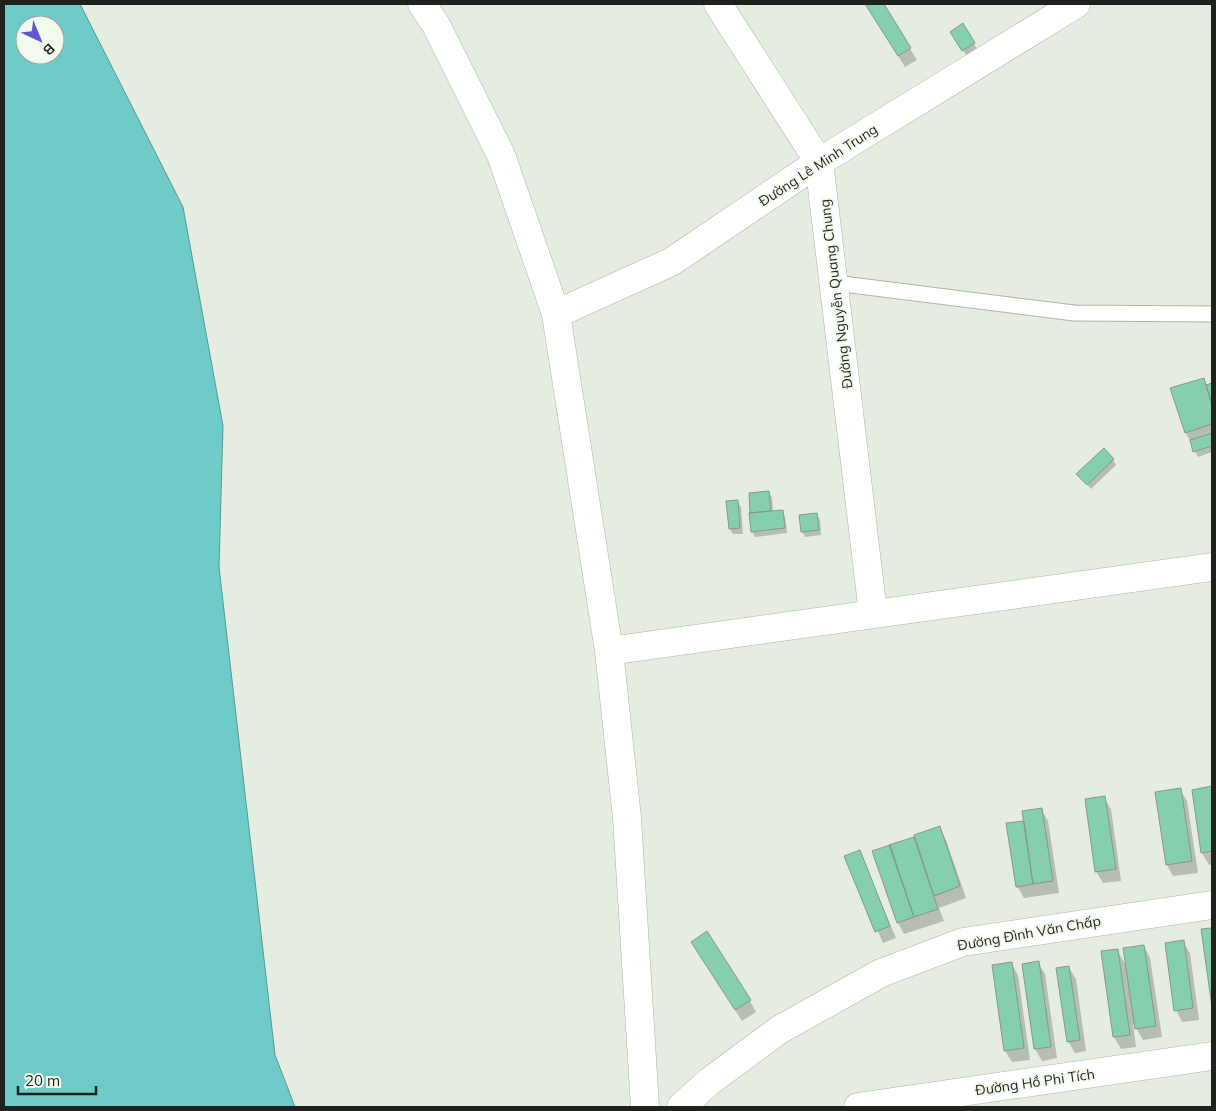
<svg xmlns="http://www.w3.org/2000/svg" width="1216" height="1111" font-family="Mulish,sans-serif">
<rect width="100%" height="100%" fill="#e4eddf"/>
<path fill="#6fcbc8" stroke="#579894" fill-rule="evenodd" d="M4,4H80L183,207L223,426L219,567L275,1055L295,1107H4ZM25,25H55V55H25Z"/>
<path fill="#0003" d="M866,4H882L917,60L905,67Z
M963,25L977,49L966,55L952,32Z
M1203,379L1207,386L1212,385V452L1198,457L1186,433L1172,389Z
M1113,460L1116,465L1091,489L1078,474Z
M769,492L772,498L773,512L782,511L785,516L787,533L755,537L752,531Z
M737,502L741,507L743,534H733L730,529Z
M817,514L820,520L821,535L805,537L802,531Z
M1212,788V864L1209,865L1202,853L1193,791Z
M1180,790L1187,801L1198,873L1173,876L1167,865Z
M1104,798L1111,809L1121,881L1103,883L1096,871Z
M1041,809L1048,821L1059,893L1024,898L1017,886L1025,822Z
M939,828L946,840L966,898L939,908L944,921L904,934L898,923L874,852Z
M859,851L896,938L883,943L846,857Z
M1212,929V998L1202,930Z
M1183,942L1190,953L1199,1020L1182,1022L1176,1010Z
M1144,946L1150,958L1162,1037L1143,1040L1133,1023L1136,1047L1121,1049L1114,1037L1102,952L1117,950L1127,967Z
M699,954L750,1001L756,1012L742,1021Z
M1011,963L1018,975L1030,1060L1012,1062L1005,1051Z
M1038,963L1045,974L1057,1058L1042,1061L1035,1049L1023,965Z
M1069,968L1076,979L1086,1051L1075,1053L1068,1041Z"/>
<path fill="#86cfad" stroke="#88978f" d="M865,4H884L911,48L898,56Z
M963,23L975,43L962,51L950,32Z
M1204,378L1212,405V424L1185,433L1170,388Z
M1212,383V405L1206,385Z
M1212,433V446L1193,452L1190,440Z
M1104,448L1114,459L1087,485L1076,474Z
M769,491L771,511L750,513L749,493Z
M738,500L740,528L729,529L726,501Z
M783,510L785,528L751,532L749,513Z
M817,513L819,530L801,532L799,515Z
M1212,786V851L1201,853L1192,790Z
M1181,788L1192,861L1166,865L1155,792Z
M1105,796L1116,869L1095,872L1085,799Z
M1042,808L1053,881L1033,884L1022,811Z
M1024,821L1033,884L1016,887L1006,823Z
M940,826L960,886L934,896L914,835Z
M914,837L938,909L914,917L889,845Z
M890,845L914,917L897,923L872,851Z
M860,850L890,926L875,932L844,856Z
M1212,928V1007L1201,929Z
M707,931L751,1000L735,1010L691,942Z
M1184,940L1193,1008L1174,1011L1165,943Z
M1144,945L1156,1026L1135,1029L1123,948Z
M1118,949L1130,1035L1113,1037L1101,951Z
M1039,961L1051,1047L1034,1049L1022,964Z
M1012,962L1024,1048L1004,1051L992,965Z
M1069,966L1080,1040L1067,1042L1056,968Z"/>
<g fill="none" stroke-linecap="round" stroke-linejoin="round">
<g stroke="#acb4a7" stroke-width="17">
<path id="lane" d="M835,283L1074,313L1212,314"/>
</g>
<g stroke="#acb4a7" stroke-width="29">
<path id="street" d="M422,4L436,25L501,155L556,314L609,651L627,818L645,1107
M718,4L819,162L873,613
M556,314L671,262L819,162L1076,4
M609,651L1212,567
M681,1107L710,1081L779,1030L881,973L963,942L1212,905
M858,1107L1212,1056"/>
</g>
<use href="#lane" stroke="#fff" stroke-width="15"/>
<use href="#street" stroke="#fff" stroke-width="28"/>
</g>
<g text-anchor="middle" stroke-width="4" stroke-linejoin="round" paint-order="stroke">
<g font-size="14" fill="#1e211c" stroke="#f1faec">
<text transform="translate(818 165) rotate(-33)" y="5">Đường Lê Minh Trung</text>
<text transform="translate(836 294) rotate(-97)" y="5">Đường Nguyễn Quang Chung</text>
<text transform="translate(1029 933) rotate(-10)" y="5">Đường Đình Văn Chấp</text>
<text transform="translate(1035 1082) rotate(-8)" y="5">Đường Hồ Phi Tích</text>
</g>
</g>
<rect width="1216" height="1111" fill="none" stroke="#1e211c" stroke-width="10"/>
<g transform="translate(40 40) rotate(136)"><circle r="24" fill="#f1faec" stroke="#9da399"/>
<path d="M0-4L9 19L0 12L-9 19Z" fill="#6057d0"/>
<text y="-8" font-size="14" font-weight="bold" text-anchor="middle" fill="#1e211c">B</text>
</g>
<path d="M18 1086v8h78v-8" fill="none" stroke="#1e211c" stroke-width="2.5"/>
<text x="25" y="1086" font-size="15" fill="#1e211c" stroke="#f1faec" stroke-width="4" paint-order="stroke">20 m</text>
</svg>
